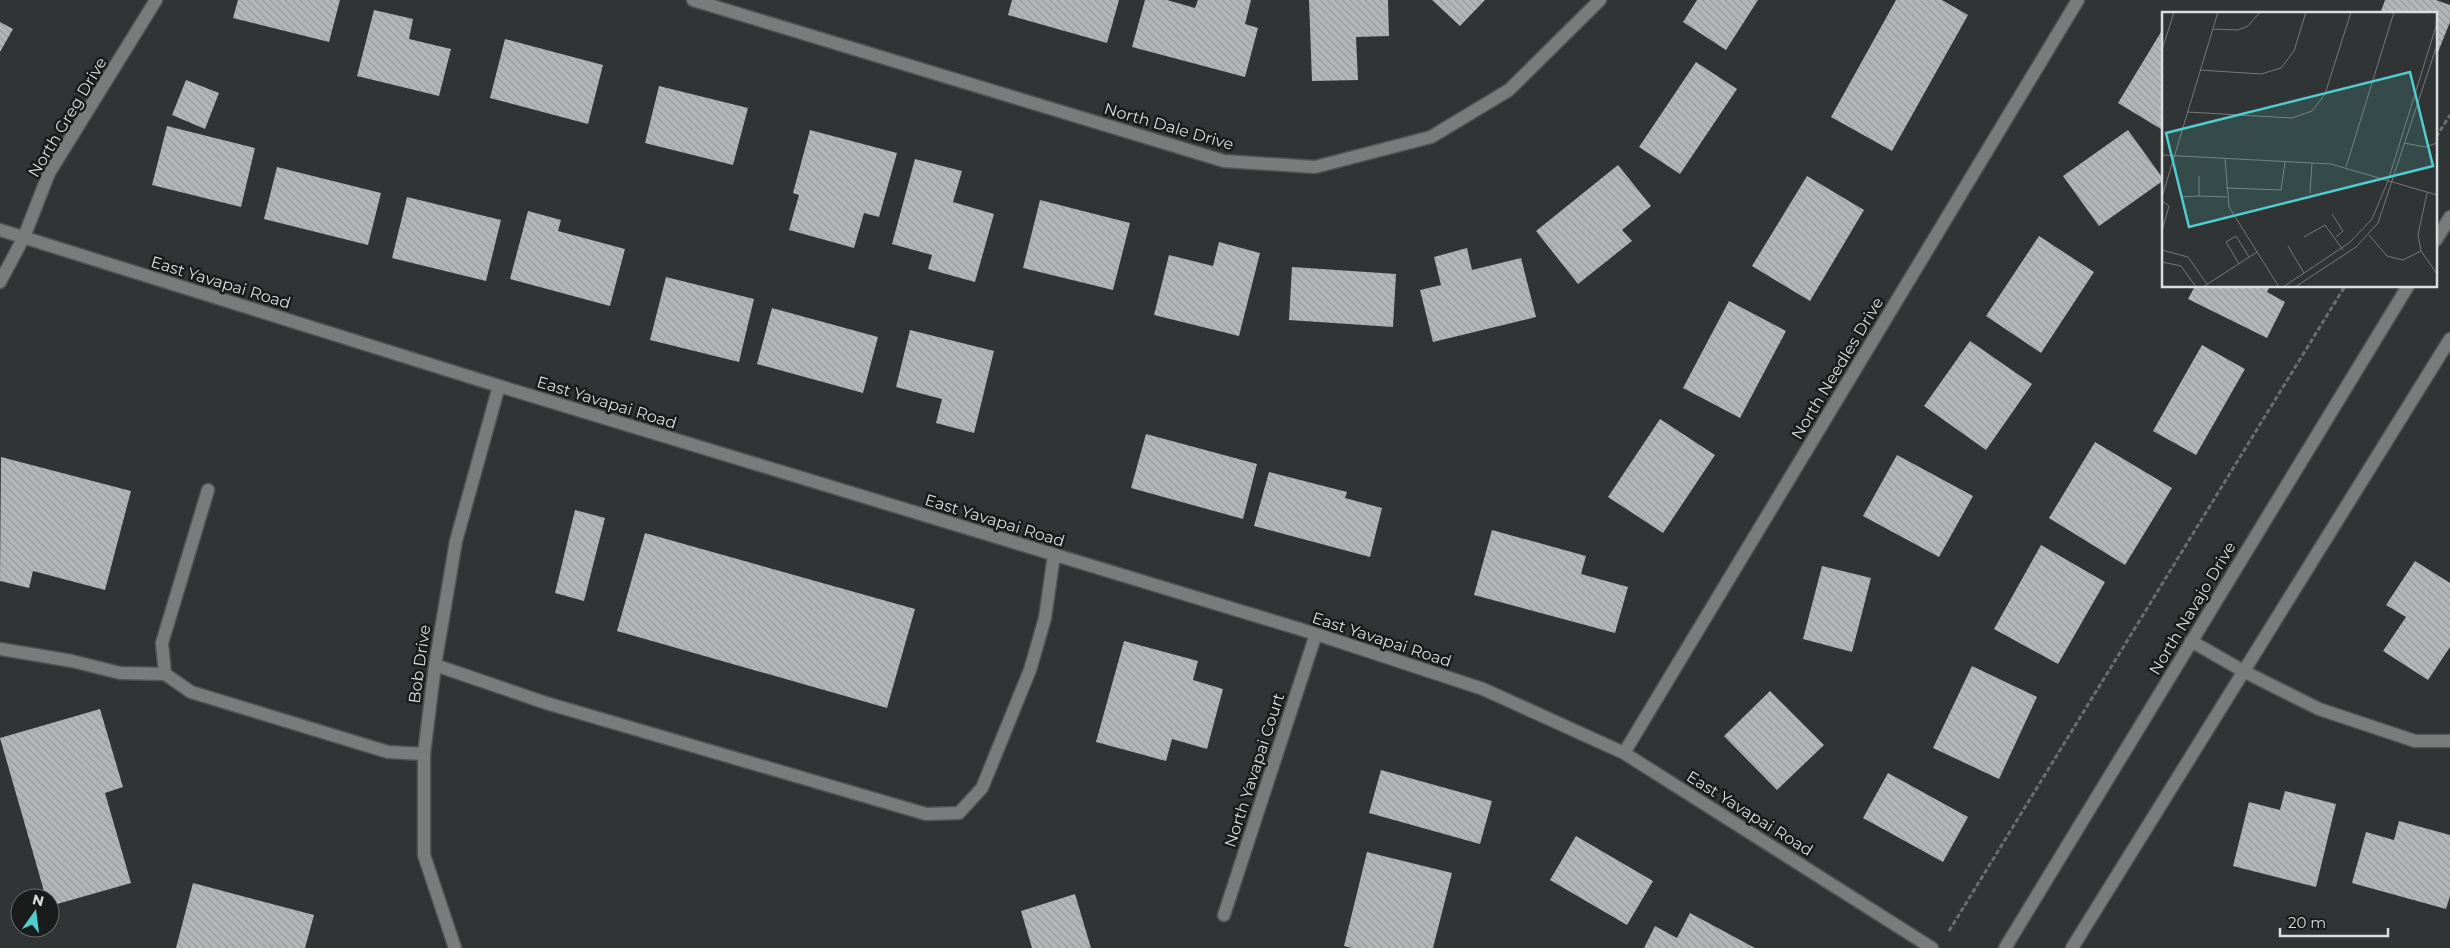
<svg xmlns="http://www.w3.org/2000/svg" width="2450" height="948" font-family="Montserrat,sans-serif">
<defs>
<pattern id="building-back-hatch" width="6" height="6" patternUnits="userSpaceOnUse" patternTransform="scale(1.25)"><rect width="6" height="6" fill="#b2b6b6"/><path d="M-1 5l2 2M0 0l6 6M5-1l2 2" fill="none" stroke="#969999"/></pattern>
</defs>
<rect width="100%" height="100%" fill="#313434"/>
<path fill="url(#building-back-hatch)" d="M238,0H340L329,42L233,18Z
M1012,0H1119L1107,43L1008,15Z
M1145,0H1167L1195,8L1198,0H1251L1245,24L1258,28L1245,77L1132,47Z
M1309,0H1388L1389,36L1356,37L1358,80L1312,81Z
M1432,0H1485L1460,26Z
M1697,0H1758L1726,50L1683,22Z
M1896,0H1942L1968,15L1892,151L1831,117Z
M2385,0H2436L2450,5V22L2436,57V14H2380Z
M374,10L413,19L409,39L451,49L439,96L357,76Z
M0,22L13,29L0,52Z
M2164,27V125L2161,129L2118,103Z
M505,39L603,65L588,124L490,98Z
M1696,62L1737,89L1680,174L1639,147Z
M186,80L219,93L205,129L172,115Z
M659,86L748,108L733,165L645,143Z
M167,126L255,148L241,207L152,185Z
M810,130L897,153L879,217L864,213L854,248L789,230L799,195L793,193Z
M2128,130L2164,180L2099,226L2063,176Z
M915,159L962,171L953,202L994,214L975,282L928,269L932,255L892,244Z
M1618,165L1651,206L1622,230L1632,241L1578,284L1536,231Z
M277,167L381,193L368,245L264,219Z
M1807,176L1864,210L1810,301L1752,266Z
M407,197L501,220L486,281L392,258Z
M1040,200L1130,223L1113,290L1023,268Z
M528,211L561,220L558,231L625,249L610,306L510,279Z
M2039,236L2094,272L2041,353L1986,316Z
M1219,242L1260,253L1239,336L1154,315L1169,255L1213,266Z
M1467,248L1472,270L1521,258L1536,317L1433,342L1420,290L1441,285L1434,257Z
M1292,267L1396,274L1393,327L1289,320Z
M666,277L754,299L739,362L650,340Z
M2195,286H2270L2267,292L2285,302L2267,338L2188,299Z
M1729,301L1786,331L1740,418L1683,388Z
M772,308L878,337L863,393L757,364Z
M910,330L994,351L974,433L936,423L942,399L896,387Z
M1970,341L2032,384L1986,450L1924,406Z
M2202,345L2245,369L2196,455L2153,431Z
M1660,419L1715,455L1663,533L1608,497Z
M1146,434L1257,464L1243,519L1131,488Z
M2095,442L2172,488L2125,565L2049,518Z
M1897,455L1973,496L1939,557L1863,516Z
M1,457L131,491L105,590L33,571L29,588L0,581Z
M1269,472L1347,492L1345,498L1382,508L1370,557L1254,526Z
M575,510L605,518L584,601L555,593Z
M1492,530L1586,556L1581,574L1628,587L1615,633L1474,595Z
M645,533L915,609L887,708L617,631Z
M2041,545L2105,582L2058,664L1994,629Z
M2415,561L2450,583V647L2428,680L2383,651L2406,617L2386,605Z
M1822,566L1871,578L1852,652L1803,639Z
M1124,641L1198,661L1193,680L1223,689L1207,749L1172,739L1166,761L1096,742Z
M1972,666L2037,697L1999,779L1933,748Z
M1770,691L1824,745L1777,790L1724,736Z
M100,709L123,787L105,793L131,883L50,906V898H46L0,738Z
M1381,770L1492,801L1480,844L1369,813Z
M1888,773L1968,817L1943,862L1863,818Z
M2285,791L2336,804L2316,887L2233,866L2249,802L2280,810Z
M2399,821L2450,835V896L2446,909L2352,883L2366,832L2394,840Z
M1576,836L1653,881L1627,925L1550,880Z
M1367,852L1452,873L1433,948H1352L1344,946Z
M193,883L314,915L305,948H176Z
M1075,894L1091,948H1032L1021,911Z
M1690,913L1755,948H1644L1655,926L1677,938Z"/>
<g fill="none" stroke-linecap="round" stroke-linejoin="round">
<g stroke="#505353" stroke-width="15">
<path id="minor" d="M693,0L1224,161L1315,167L1431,137L1509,90L1600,0
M0,230L499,386L1316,634L1483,689L1624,753L1932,948
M2436,240L2450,217
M0,282L24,237L49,173L156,0
M208,490L162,643L165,674L191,692L388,752L424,754
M2191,641L2245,672L2319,709L2415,741H2450
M0,649L72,661L120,673L165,674
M435,665L546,703L926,814L959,813L982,788L1030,670L1045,618L1054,555
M1624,753L2078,0
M1224,915L1316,634
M455,948L424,855V754L435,665L456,541L499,386
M2005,948L2408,286
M2072,948L2450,339"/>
</g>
<path stroke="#6b6e6e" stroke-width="3" stroke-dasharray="5 2.5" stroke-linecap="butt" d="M2436,137L2450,115
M1949,931L2345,286"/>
<use href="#minor" stroke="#7a7c7b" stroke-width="12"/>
</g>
<g text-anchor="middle" stroke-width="5" stroke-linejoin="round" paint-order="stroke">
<g font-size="16" fill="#dcdede" stroke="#1a1c1c">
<text transform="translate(67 117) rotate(-59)" y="6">North Greg Drive</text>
<text transform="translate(1169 126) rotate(16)" y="6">North Dale Drive</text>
<text transform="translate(221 282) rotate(17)" y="6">East Yavapai Road</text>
<text transform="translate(1837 368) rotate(-59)" y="6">North Needles Drive</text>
<text transform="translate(607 402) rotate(17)" y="6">East Yavapai Road</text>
<text transform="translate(995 520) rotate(17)" y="6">East Yavapai Road</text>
<text transform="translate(2192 608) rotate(-59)" y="6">North Navajo Drive</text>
<text transform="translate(1382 639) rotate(18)" y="6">East Yavapai Road</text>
<text transform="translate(419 664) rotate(-82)" y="6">Bob Drive</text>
<text transform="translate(1254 770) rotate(-72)" y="6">North Yavapai Court</text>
<text transform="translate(1750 813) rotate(32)" y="6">East Yavapai Road</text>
</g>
</g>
<g transform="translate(2162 12)">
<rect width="275" height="275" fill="#313434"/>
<path fill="none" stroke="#757878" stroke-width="1" d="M51,17L76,18L86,14L98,0M0,38L12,0M38,58L99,62L119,56L132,39L144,0M25,100L130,106L150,99L163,82L189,0M242,131L263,135L275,131M0,143L169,152L275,183M63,147L67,195L117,275M184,155L232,0M37,164V184L65,185M64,176L119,178L123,150M148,181L150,151M265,181L256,223L259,239L275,262M0,185L56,0M19,185L37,184M0,189L7,194L0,219M170,202L181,219L174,225M207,223L225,244L241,248L259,239M142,225L163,213L181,238M126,234L142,261M0,238L26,245L45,272M0,250L19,254L34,275M77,252L64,230L74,224L87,245M41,275L95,240M121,275L187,231L210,207L226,169L275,11M133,275L194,235L216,211L275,33"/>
<path fill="#52cdcd" fill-opacity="0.15" stroke="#52cdcd" stroke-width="2.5" d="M248,60L271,154L27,215L4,121Z"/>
<rect width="275" height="275" fill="none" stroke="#dcdede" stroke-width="2.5"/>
</g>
<g transform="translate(35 913) rotate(14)"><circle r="24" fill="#1a1c1c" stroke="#686a6a"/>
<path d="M0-4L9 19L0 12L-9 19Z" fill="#52cdcd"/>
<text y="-8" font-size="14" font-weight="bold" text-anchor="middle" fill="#dcdede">N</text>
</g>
<path d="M2280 928v8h108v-8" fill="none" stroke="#dcdede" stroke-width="2.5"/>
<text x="2288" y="928" font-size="15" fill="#dcdede" stroke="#1a1c1c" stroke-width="4" paint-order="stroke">20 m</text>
</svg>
